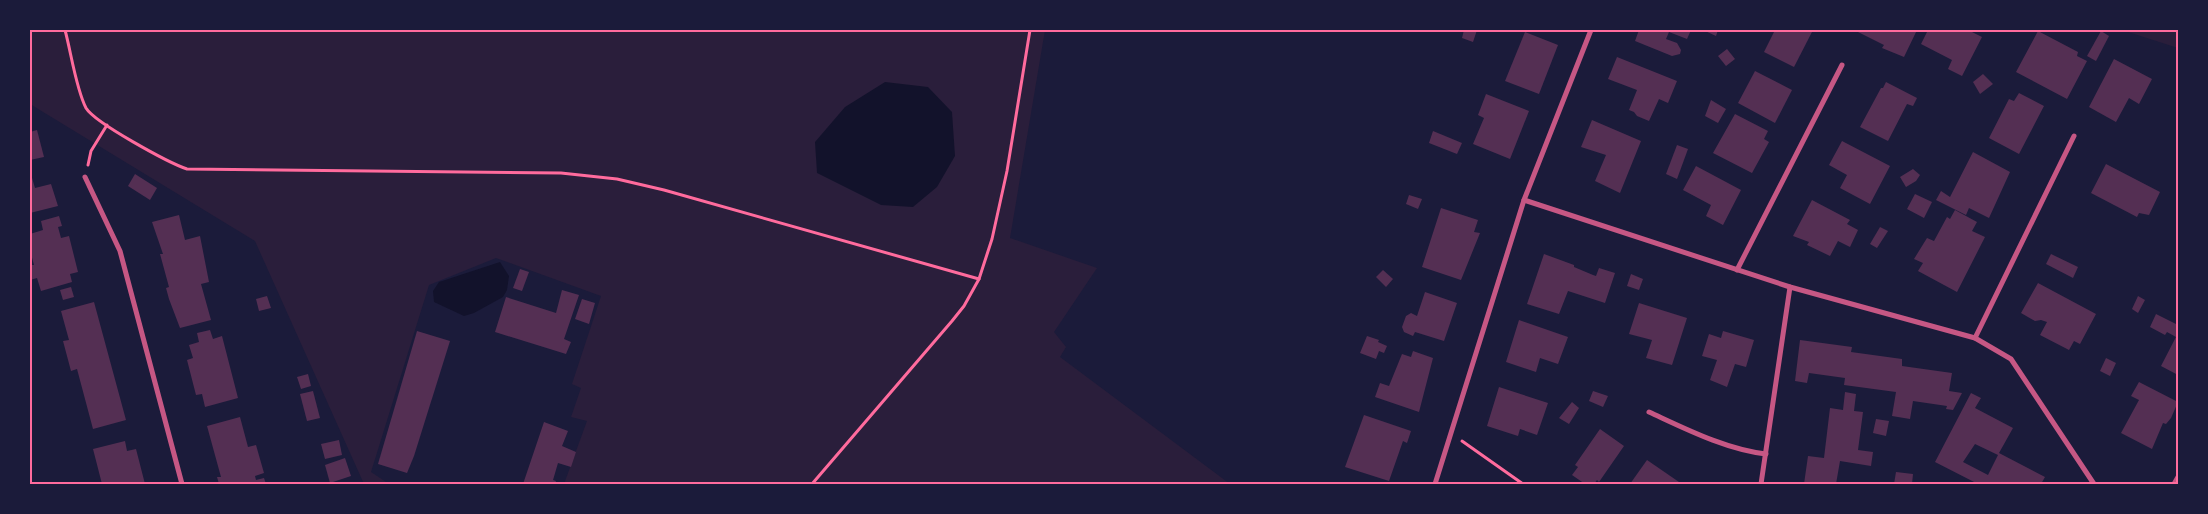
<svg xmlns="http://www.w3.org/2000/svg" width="2208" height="514" font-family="Helvetica,sans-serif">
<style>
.green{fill:#2a1e3b}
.water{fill:#12122b}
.building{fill:#542f53;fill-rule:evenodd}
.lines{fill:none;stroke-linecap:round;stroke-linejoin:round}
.path{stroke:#ff6b9d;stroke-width:3}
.minor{stroke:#c65784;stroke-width:5}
.neatline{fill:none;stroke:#ff6b9d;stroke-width:2}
</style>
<rect width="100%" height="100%" fill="#1b1b3a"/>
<g class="green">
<polygon points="30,30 1045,30 1010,238 1097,268 1054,332 1066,347 1060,357 1230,484 564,484 587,421 571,417 581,388 572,384 601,296 496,258 429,285 371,472 386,482 381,484 364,484 255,241 30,104"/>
<polygon points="2122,30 2178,30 2178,48"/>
</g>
<g class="water">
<polygon points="885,82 928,87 952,112 955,156 937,187 913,207 881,205 817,173 815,142 845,107"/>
<polygon points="500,262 509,276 507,290 503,297 474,313 464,316 434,302 433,291 439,282"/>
</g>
<g class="building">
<polygon points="1464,30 1477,30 1473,42 1462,38"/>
<polygon points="1639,30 1691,30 1687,39 1669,32 1666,39 1677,43 1681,50 1680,54 1672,56 1635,41"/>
<polygon points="1703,30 1718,30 1716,36"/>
<polygon points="1775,30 1813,30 1794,67 1764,52"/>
<polygon points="1859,30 1917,30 1904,57 1882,48 1884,45 1858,32"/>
<polygon points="1928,30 1968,30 1982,37 1962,76 1948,69 1952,60 1921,44"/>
<polygon points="2038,31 2078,52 2077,56 2087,61 2067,99 2016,72"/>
<polygon points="2101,31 2109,36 2096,61 2087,56"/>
<polygon points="1525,32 1558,45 1539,94 1505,81"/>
<polygon points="1727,49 1735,59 1726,66 1718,56"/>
<polygon points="1617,57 1677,81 1668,103 1659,99 1649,121 1637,116 1634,112 1629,110 1637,90 1608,79"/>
<polygon points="2114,59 2152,79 2139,104 2129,98 2116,122 2089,107"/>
<polygon points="1755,71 1792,90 1775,123 1738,103"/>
<polygon points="1983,74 1993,84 1980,94 1973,82"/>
<polygon points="1886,82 1917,98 1913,106 1907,104 1888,141 1860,127 1881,88 1883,88"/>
<polygon points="2019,93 2044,106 2019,154 1989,138 2009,99 2014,101"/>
<polygon points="1486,94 1529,111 1510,159 1473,144 1484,118 1478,115"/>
<polygon points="1711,100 1726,109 1718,123 1705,116"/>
<polygon points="1735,114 1768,131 1764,139 1769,142 1752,173 1713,153"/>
<polygon points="1592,120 1641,141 1620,193 1595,181 1606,155 1581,147"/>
<polygon points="37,130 44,157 30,160 30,132"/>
<polygon points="1433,131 1462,143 1457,154 1429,143"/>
<polygon points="1842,141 1890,166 1870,204 1840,188 1847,175 1829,165"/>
<polygon points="1677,145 1688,149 1677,179 1666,174"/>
<polygon points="1973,152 2010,172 1989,218 1969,208 1966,215 1936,200 1941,191 1950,197"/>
<polygon points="2106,164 2160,192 2149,215 2139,213 2137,217 2091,193"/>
<polygon points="1696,166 1741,190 1723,225 1706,216 1711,205 1683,190"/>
<polygon points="1913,169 1920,175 1916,181 1906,187 1900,177"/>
<polygon points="30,171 35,188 51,184 58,206 30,213"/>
<polygon points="135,174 157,188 150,200 128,186"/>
<polygon points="1915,194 1932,202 1924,218 1907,209"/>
<polygon points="1409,195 1422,199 1418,209 1406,204"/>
<polygon points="1812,200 1850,220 1847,224 1858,230 1850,247 1838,241 1830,256 1807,245 1809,242 1793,236"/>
<polygon points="1441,208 1478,220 1474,232 1480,233 1461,280 1422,267"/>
<polygon points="1955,210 1977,222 1972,231 1985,237 1957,292 1918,271 1923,263 1914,259 1927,238 1934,241 1947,217 1950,219"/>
<polygon points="179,215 185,240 200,236 209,282 201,284 211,320 180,328 169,299 166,288 169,287 160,254 163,254 152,222"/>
<polygon points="59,216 62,226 58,227 61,238 69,236 78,272 70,274 72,282 41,291 37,278 30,280 30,265 34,265 30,250 30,234 43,230 41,221"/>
<polygon points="1880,227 1888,231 1877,248 1870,244"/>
<polygon points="1544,254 1574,265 1574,267 1593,275 1596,276 1599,268 1615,273 1605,303 1568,291 1559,314 1527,304"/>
<polygon points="2051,254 2078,267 2073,278 2046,264"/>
<polygon points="520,269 529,272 522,291 513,288"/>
<polygon points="1383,270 1393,279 1386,287 1376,277"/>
<polygon points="1631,274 1643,279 1639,290 1627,286"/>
<polygon points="2038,283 2096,314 2080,344 2074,341 2069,350 2040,335 2047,322 2041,320 2035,321 2021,313"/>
<polygon points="71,287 74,297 63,300 60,290"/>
<polygon points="562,290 579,295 564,339 571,342 566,354 495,332 506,297 556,313"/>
<polygon points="1425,292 1457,303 1444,341 1415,332 1413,336 1404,332 1402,327 1406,316 1411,313 1417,316"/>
<polygon points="267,296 271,308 259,311 256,299"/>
<polygon points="2138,296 2145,300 2138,313 2132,309"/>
<polygon points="582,299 595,303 589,324 575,319"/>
<polygon points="94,302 126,420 93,429 77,369 71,371 63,341 69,340 61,311"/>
<polygon points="1639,303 1687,318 1672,365 1646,358 1652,340 1629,334"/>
<polygon points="2156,314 2178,325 2178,375 2161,366 2176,337 2167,332 2165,335 2150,327"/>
<polygon points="1519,320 1568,337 1558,364 1540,358 1536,372 1506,362"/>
<polygon points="210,330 213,339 222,336 238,398 205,407 202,394 196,395 187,360 193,358 189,345 199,342 197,333"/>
<polygon points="417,331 450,341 414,456 407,473 378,464"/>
<polygon points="1723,331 1754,340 1746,367 1735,364 1727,387 1710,380 1717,360 1702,356 1709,334 1721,338"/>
<polygon points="1367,336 1379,340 1378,342 1387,346 1384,353 1379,351 1376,359 1360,353"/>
<polygon points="1800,340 1852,347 1851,352 1902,359 1902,366 1952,373 1949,391 1962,393 1953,410 1946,409 1947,406 1913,401 1910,419 1892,416 1896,392 1844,385 1845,378 1809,373 1807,383 1795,381"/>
<polygon points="1413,351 1433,358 1419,412 1375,397 1380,383 1389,386 1402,354 1411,357"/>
<polygon points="2106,358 2116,363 2110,376 2100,371"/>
<polygon points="308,374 311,386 301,389 297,377"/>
<polygon points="2139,382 2178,402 2171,418 2166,424 2163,423 2152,449 2121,433 2139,400 2131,396"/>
<polygon points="1499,387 1548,403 1537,435 1520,429 1518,436 1487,426"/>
<polygon points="313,391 320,418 307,421 300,394"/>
<polygon points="1593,391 1608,396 1603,407 1589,401"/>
<polygon points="1845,392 1856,394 1854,411 1863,412 1858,450 1873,452 1871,466 1840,461 1836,484 1804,484 1808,456 1824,458 1830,408 1843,410"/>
<path d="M1971 393 1981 398 1975 408 2013 428 1999 453 2045 477 2041 484H2007L2002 482 2001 484H1978L1935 462ZM1975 444 1998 455 1988 475 1963 462Z"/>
<polygon points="1572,402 1579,408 1569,424 1559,418"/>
<polygon points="1364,415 1411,431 1407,443 1403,441 1389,481 1345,467"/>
<polygon points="240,417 248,447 256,445 264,473 255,476 256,480 264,478 266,484 219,484 217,477 221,477 207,426"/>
<polygon points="1876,419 1889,421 1886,436 1873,433"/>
<polygon points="544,422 568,431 562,446 576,452 571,467 558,463 553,480 556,481 555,484 523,484"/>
<polygon points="1600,429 1624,446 1599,482 1597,480 1594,484 1585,484 1572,475 1578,467 1575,465"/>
<polygon points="339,440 342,455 325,459 321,444"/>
<polygon points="125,441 127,451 136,449 145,484 102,484 93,449"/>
<polygon points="345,458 351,476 330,483 325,465"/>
<polygon points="1647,460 1679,482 1678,484 1630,484"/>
<polygon points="1896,472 1913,474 1912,484 1894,484"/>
</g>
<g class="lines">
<g class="path">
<path d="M65 30C71 52 76 89 86 108 95 123 169 163 187 169L561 173 617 179 664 190 979 279"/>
<polyline points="88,165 91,151 107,125"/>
<polyline points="1462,441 1523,484"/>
<polyline points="812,484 952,321 964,306 979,279 992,239 1007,171 1030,30"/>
</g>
<g class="minor">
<polyline points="85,177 120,251 182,484"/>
<polyline points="1524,200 1790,287 1975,338 2011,359 2094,484"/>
<polyline points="1737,270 1842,65"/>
<polyline points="1975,338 2074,136"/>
<path d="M1649 412C1686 429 1725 449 1766 454"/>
<polyline points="1435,484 1524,200 1591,30"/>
<polyline points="1761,484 1790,287"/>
<polyline points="2174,484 2178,477"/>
</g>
</g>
<rect width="2208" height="514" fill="none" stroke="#1b1b3a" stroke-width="62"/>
<rect x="31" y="31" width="2146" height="452" class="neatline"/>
</svg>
